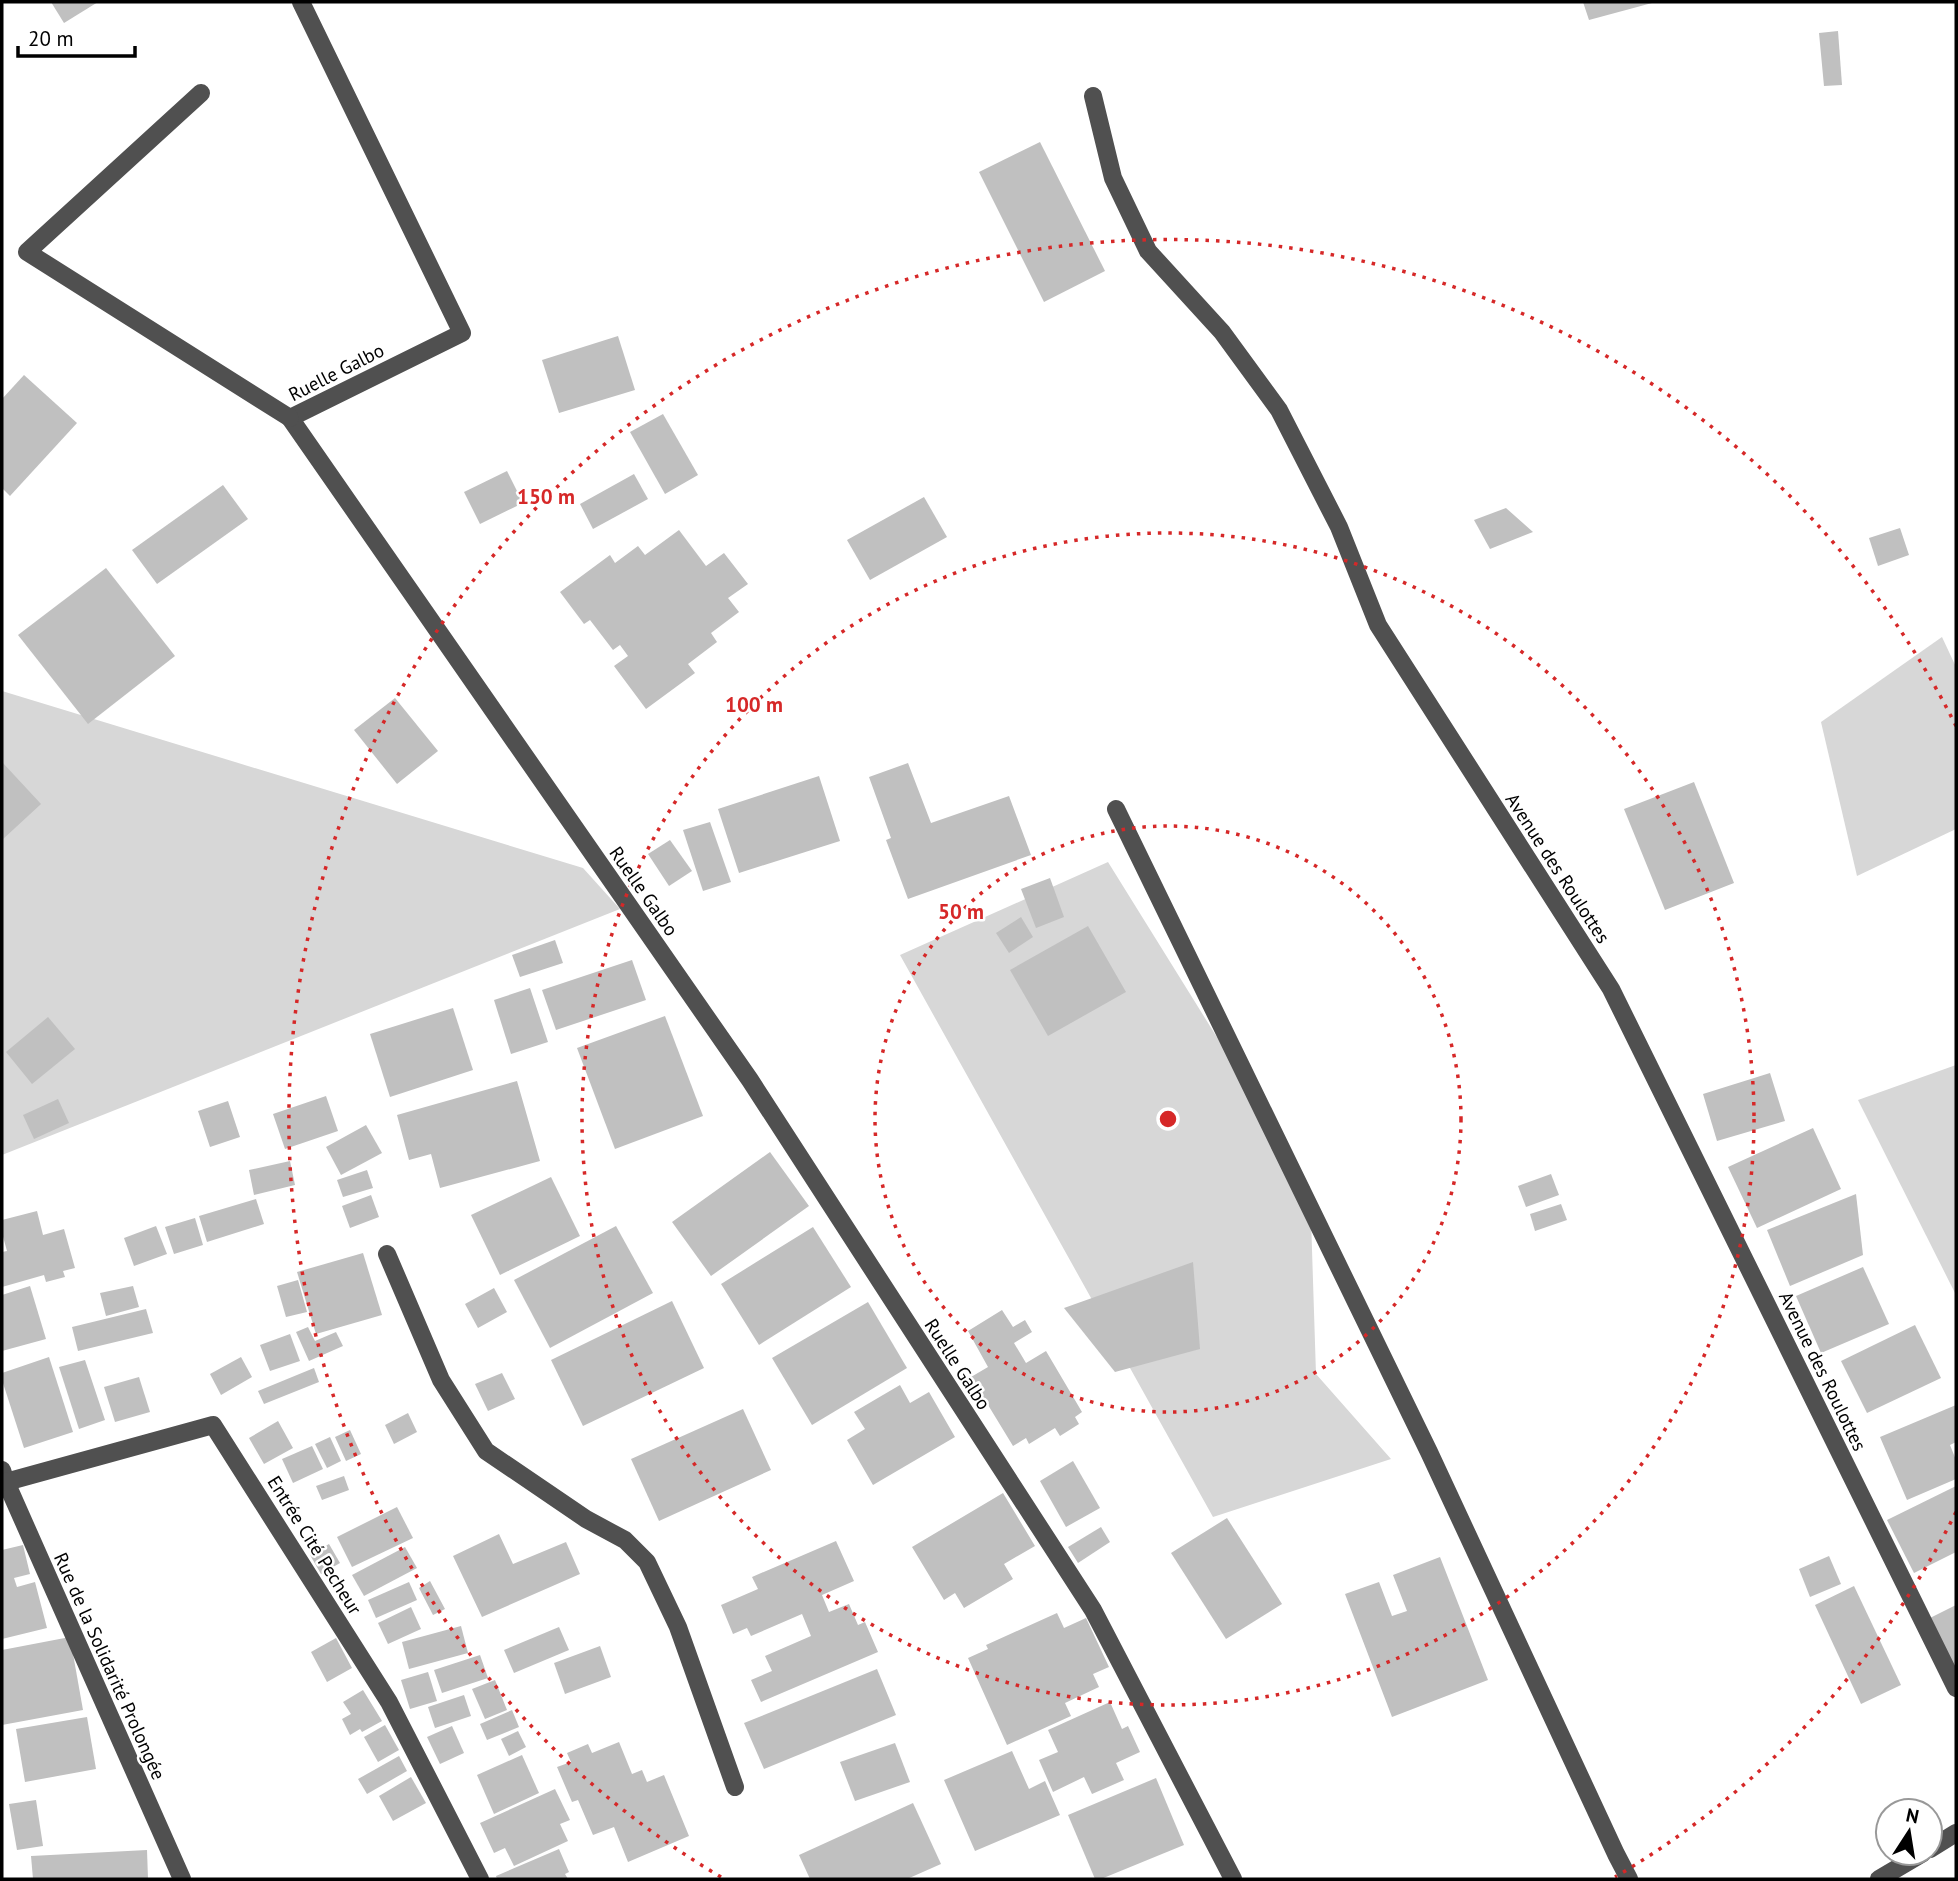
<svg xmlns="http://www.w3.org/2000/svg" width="1958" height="1881" font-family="'PT Sans',sans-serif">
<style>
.green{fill:#d7d7d7}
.building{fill:#c0c0c0}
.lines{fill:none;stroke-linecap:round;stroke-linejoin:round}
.minor{stroke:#505050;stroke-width:18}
.ring{fill:none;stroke:#d62828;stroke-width:3.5;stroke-dasharray:3.5 7}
.labels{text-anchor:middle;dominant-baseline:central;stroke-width:5;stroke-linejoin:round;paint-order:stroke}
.street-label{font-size:19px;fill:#000;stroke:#fff}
.centre{fill:#d62828;stroke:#fff;stroke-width:3.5}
.ring-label{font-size:21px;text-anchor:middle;font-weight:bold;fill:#d62828;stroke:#fff;stroke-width:5;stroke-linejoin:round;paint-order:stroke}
</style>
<rect width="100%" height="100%" fill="#fff"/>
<g class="green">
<polygon points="1942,637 1956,667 1956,829 1857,876 1821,722"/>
<polygon points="2,691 583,868 620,909 2,1155"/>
<polygon points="1108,862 1310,1187 1316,1374 1391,1459 1213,1517 900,955"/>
<polygon points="1956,1065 1956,1295 1858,1100"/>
</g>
<g class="building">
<polygon points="51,2 98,2 64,23"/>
<polygon points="1583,2 1652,2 1652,3 1589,20"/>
<polygon points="1838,31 1842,85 1824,86 1819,33"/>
<polygon points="1040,142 1105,271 1044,302 979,172"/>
<polygon points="618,336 635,390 559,413 542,360"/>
<polygon points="24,375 77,423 10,496 2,488 2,399"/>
<polygon points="663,414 698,475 665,494 630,432"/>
<polygon points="507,471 523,503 480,524 464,492"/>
<polygon points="634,474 648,499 593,529 580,504"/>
<polygon points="223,485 248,519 157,584 132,550"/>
<polygon points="924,497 947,537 870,580 847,540"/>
<polygon points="1506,508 1533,532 1490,549 1474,520"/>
<polygon points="1900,528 1909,555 1878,566 1869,538"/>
<polygon points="679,530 706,566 724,553 748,584 728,598 739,612 711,633 717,642 688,664 695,673 646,709 614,666 628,656 620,645 613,650 590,620 584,624 560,592 610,555 615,563 638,546 645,555"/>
<polygon points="106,568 175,656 88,724 18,635"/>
<polygon points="395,698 438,751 397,784 354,730"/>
<polygon points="2,762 41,804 2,840"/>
<polygon points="908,763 931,823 1009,796 1031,855 908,899 886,840 891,838 869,777"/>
<polygon points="819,776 840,841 739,873 718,809"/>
<polygon points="1694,782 1734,883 1665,910 1624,809"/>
<polygon points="710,822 731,882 703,891 683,830"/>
<polygon points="670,840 692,871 669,886 648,854"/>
<polygon points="1050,878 1064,917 1036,928 1021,889"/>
<polygon points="1021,917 1033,937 1009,953 996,933"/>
<polygon points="1088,926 1126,992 1048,1036 1010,970"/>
<polygon points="555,940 563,963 520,977 512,955"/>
<polygon points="632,960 646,1000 556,1030 542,990"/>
<polygon points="530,988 548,1042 511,1054 494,1000"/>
<polygon points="453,1008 473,1070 390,1097 370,1034"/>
<polygon points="665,1016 703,1116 615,1149 577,1048"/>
<polygon points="48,1017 75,1049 32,1084 6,1052"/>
<polygon points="1770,1073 1785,1121 1717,1141 1703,1094"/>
<polygon points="517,1081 540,1161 440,1188 431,1154 409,1160 397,1115"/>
<polygon points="326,1096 338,1131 285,1149 273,1114"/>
<polygon points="58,1099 69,1123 34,1139 23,1115"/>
<polygon points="228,1101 240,1137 210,1147 198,1111"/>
<polygon points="366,1125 382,1153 341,1175 326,1147"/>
<polygon points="1813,1128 1841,1189 1757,1228 1728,1167"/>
<polygon points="770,1152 809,1206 711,1276 672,1222"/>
<polygon points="290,1161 295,1185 254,1195 249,1170"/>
<polygon points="367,1170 373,1188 343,1197 337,1180"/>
<polygon points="1551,1174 1559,1195 1526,1207 1518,1186"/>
<polygon points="551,1177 580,1236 500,1275 471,1215"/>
<polygon points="1856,1194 1863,1255 1790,1286 1767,1230"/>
<polygon points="371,1195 379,1217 350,1228 342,1206"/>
<polygon points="256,1199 264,1224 207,1242 199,1216"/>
<polygon points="1561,1204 1567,1220 1535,1231 1530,1214"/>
<polygon points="37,1211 43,1235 64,1229 75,1268 63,1271 65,1277 46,1282 44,1275 2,1287 2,1252 7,1251 2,1233 2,1220"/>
<polygon points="195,1218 203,1245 174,1254 165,1227"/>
<polygon points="156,1226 167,1254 134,1266 124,1238"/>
<polygon points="616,1226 653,1293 550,1348 514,1280"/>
<polygon points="813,1227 851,1287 759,1345 721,1284"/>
<polygon points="363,1253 382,1315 316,1334 297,1272"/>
<polygon points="1193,1262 1200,1349 1115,1372 1064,1308"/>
<polygon points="1863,1267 1889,1324 1821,1353 1796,1296"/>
<polygon points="298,1280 307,1312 286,1317 277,1286"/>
<polygon points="30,1286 46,1339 2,1351 2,1295"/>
<polygon points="133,1286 139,1307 106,1316 100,1293"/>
<polygon points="494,1288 507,1312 478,1328 465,1304"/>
<polygon points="672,1301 704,1368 583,1426 551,1360"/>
<polygon points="868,1302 907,1368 812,1425 772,1358"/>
<polygon points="146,1309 153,1333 78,1351 72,1327"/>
<polygon points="1002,1310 1013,1327 1025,1320 1032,1332 1014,1343 1026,1363 1046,1351 1082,1412 1075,1417 1079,1424 1060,1436 1055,1428 1029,1444 1026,1438 1013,1446 971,1377 988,1367 968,1331"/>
<polygon points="1915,1325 1941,1378 1867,1413 1841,1361"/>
<polygon points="308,1327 315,1341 336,1332 343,1346 309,1361 296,1332"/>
<polygon points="290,1334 300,1361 270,1371 260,1345"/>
<polygon points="49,1357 73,1432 24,1448 2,1380 2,1373"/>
<polygon points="241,1357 252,1377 221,1395 210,1374"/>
<polygon points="85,1360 105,1420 79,1429 59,1367"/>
<polygon points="314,1368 319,1382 264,1404 258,1391"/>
<polygon points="502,1373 515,1399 488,1411 475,1384"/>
<polygon points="139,1377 150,1412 115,1422 104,1387"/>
<polygon points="900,1385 910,1403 929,1392 955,1437 873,1485 847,1440 865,1429 854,1412"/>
<polygon points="1956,1405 1956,1442 1950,1445 1956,1460 1956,1479 1907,1500 1880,1437"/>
<polygon points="743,1409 771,1470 659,1521 631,1459"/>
<polygon points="408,1413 417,1432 394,1444 385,1425"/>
<polygon points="278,1421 293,1448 264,1464 249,1438"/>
<polygon points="350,1430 361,1454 346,1461 335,1437"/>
<polygon points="330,1437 341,1461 327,1468 315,1444"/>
<polygon points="312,1446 323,1469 293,1483 282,1459"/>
<polygon points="1073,1461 1100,1508 1066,1527 1040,1481"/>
<polygon points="344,1476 349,1490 322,1500 316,1486"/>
<polygon points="1956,1486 1956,1552 1914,1573 1887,1520"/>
<polygon points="1003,1493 1035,1546 1004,1564 1013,1579 964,1608 955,1593 944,1600 912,1547"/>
<polygon points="397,1507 413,1538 352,1567 337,1537"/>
<polygon points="1227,1518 1282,1604 1226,1639 1171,1553"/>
<polygon points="1101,1527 1110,1542 1078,1563 1068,1547"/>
<polygon points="499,1534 513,1564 566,1542 580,1574 482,1617 453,1556"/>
<polygon points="836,1541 854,1581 822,1595 829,1612 849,1604 858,1625 865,1622 878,1652 761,1702 751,1680 772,1671 765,1656 811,1636 802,1614 751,1636 747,1628 733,1634 721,1605 758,1589 752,1577"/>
<polygon points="329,1544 340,1563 321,1574 310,1555"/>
<polygon points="23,1545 30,1574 14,1578 17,1587 35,1582 47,1628 2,1639 2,1550"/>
<polygon points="405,1547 417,1568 364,1596 352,1575"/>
<polygon points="1829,1556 1841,1584 1810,1597 1799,1569"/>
<polygon points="1440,1557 1488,1680 1392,1717 1345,1594 1379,1582 1392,1616 1407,1611 1393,1575"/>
<polygon points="430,1581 445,1609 433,1615 419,1588"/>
<polygon points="409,1582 417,1600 376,1618 368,1600"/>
<polygon points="1854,1586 1901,1685 1861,1704 1815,1605"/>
<polygon points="1956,1605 1956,1683 1924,1621"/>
<polygon points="411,1607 421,1629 388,1644 378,1623"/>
<polygon points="1057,1613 1064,1628 1086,1618 1109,1667 1093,1674 1099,1687 1065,1703 1071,1716 1007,1745 968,1658 988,1649 986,1645"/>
<polygon points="461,1626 468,1653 409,1669 402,1642"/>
<polygon points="559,1627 569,1650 514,1673 504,1650"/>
<polygon points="70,1637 83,1710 2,1725 2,1650"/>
<polygon points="336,1638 352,1668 327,1682 311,1652"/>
<polygon points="600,1646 611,1677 565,1694 554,1663"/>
<polygon points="480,1655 488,1678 442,1693 434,1670"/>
<polygon points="877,1669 896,1715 764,1769 744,1723"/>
<polygon points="428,1672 437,1701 410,1709 401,1680"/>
<polygon points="495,1680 507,1710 485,1719 472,1689"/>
<polygon points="363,1690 382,1721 362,1732 360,1729 350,1735 342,1719 351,1714 343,1702"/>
<polygon points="464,1695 471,1716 435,1728 428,1707"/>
<polygon points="1110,1702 1122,1729 1128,1726 1140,1752 1116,1763 1124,1780 1092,1794 1084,1777 1053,1792 1039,1760 1058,1752 1048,1730"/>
<polygon points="512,1710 519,1727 487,1740 480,1724"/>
<polygon points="87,1717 96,1769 25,1782 16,1729"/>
<polygon points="385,1725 399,1750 378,1762 364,1737"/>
<polygon points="452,1726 464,1753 440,1764 427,1737"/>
<polygon points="518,1731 526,1747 509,1756 501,1739"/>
<polygon points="619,1742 632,1774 642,1770 647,1782 664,1775 689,1836 628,1862 614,1827 593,1835 578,1800 572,1802 557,1767 571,1762 567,1753 588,1744 592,1753"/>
<polygon points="895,1743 910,1782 855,1801 840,1762"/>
<polygon points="1012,1751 1029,1789 1045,1781 1060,1815 975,1851 944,1780"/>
<polygon points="522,1755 539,1793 494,1814 477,1775"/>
<polygon points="399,1756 407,1771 367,1794 358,1779"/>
<polygon points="411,1777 426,1803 393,1821 379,1796"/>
<polygon points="1156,1778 1184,1845 1101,1879 1095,1879 1068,1815"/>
<polygon points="555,1789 570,1820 560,1824 568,1841 514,1866 505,1848 494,1853 480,1823"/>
<polygon points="36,1800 43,1846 17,1850 9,1804"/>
<polygon points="913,1803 941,1864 907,1879 810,1879 799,1855"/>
<polygon points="559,1849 569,1872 565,1874 568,1879 497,1879 496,1876"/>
<polygon points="147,1850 148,1879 33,1879 31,1856"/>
</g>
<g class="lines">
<g class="minor">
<polyline points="301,2 462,333 290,418 750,1080 1093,1610 1233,1879"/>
<polyline points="201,93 27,252 290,418"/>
<polyline points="1093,96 1113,178 1148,251 1222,332 1279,410 1339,527 1378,625 1611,989 1956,1688"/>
<polyline points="1116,809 1429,1452 1616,1854 1629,1879"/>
<polyline points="387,1254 441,1380 486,1451 586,1519 625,1540 647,1562 678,1627 735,1787"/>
<polyline points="2,1470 6,1482 182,1879"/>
<polyline points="6,1482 213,1425 389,1702 480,1879"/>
<polyline points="1930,1849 1956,1833"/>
<polyline points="1879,1879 1923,1853"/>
</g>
</g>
<g class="ring">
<circle cx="1168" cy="1119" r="293"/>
<circle cx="1168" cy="1119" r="586"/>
<path d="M1956 1512A880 880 0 0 1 1615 1877M721 1877A880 880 0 1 1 1956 726"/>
</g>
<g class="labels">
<g class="street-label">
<text transform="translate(336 372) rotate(-27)">Ruelle Galbo</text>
<text transform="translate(1558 868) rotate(57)">Avenue des Roulottes</text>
<text transform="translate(644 891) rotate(55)">Ruelle Galbo</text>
<text transform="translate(958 1364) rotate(57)">Ruelle Galbo</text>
<text transform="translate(1823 1371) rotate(64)">Avenue des Roulottes</text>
<text transform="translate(315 1545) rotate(58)">Entrée Cité Pecheur</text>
<text transform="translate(110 1666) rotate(66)">Rue de la Solidarité Prolongée</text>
</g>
</g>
<circle cx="1168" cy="1119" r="10" class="centre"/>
<g class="ring-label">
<text x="546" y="504">150 m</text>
<text x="754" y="712">100 m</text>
<text x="961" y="919">50 m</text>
</g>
<rect width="1958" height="1881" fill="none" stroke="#000000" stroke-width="7"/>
<g transform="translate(1909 1832) rotate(12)"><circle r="33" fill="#ffffff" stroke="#999999" stroke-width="2"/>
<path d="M0-5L12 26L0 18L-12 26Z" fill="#000000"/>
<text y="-10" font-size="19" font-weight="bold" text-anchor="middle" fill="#000000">N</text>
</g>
<path d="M18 46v10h117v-10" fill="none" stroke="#000000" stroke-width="3.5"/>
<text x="28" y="46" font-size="21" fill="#000000" stroke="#ffffff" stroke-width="5" paint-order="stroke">20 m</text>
</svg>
